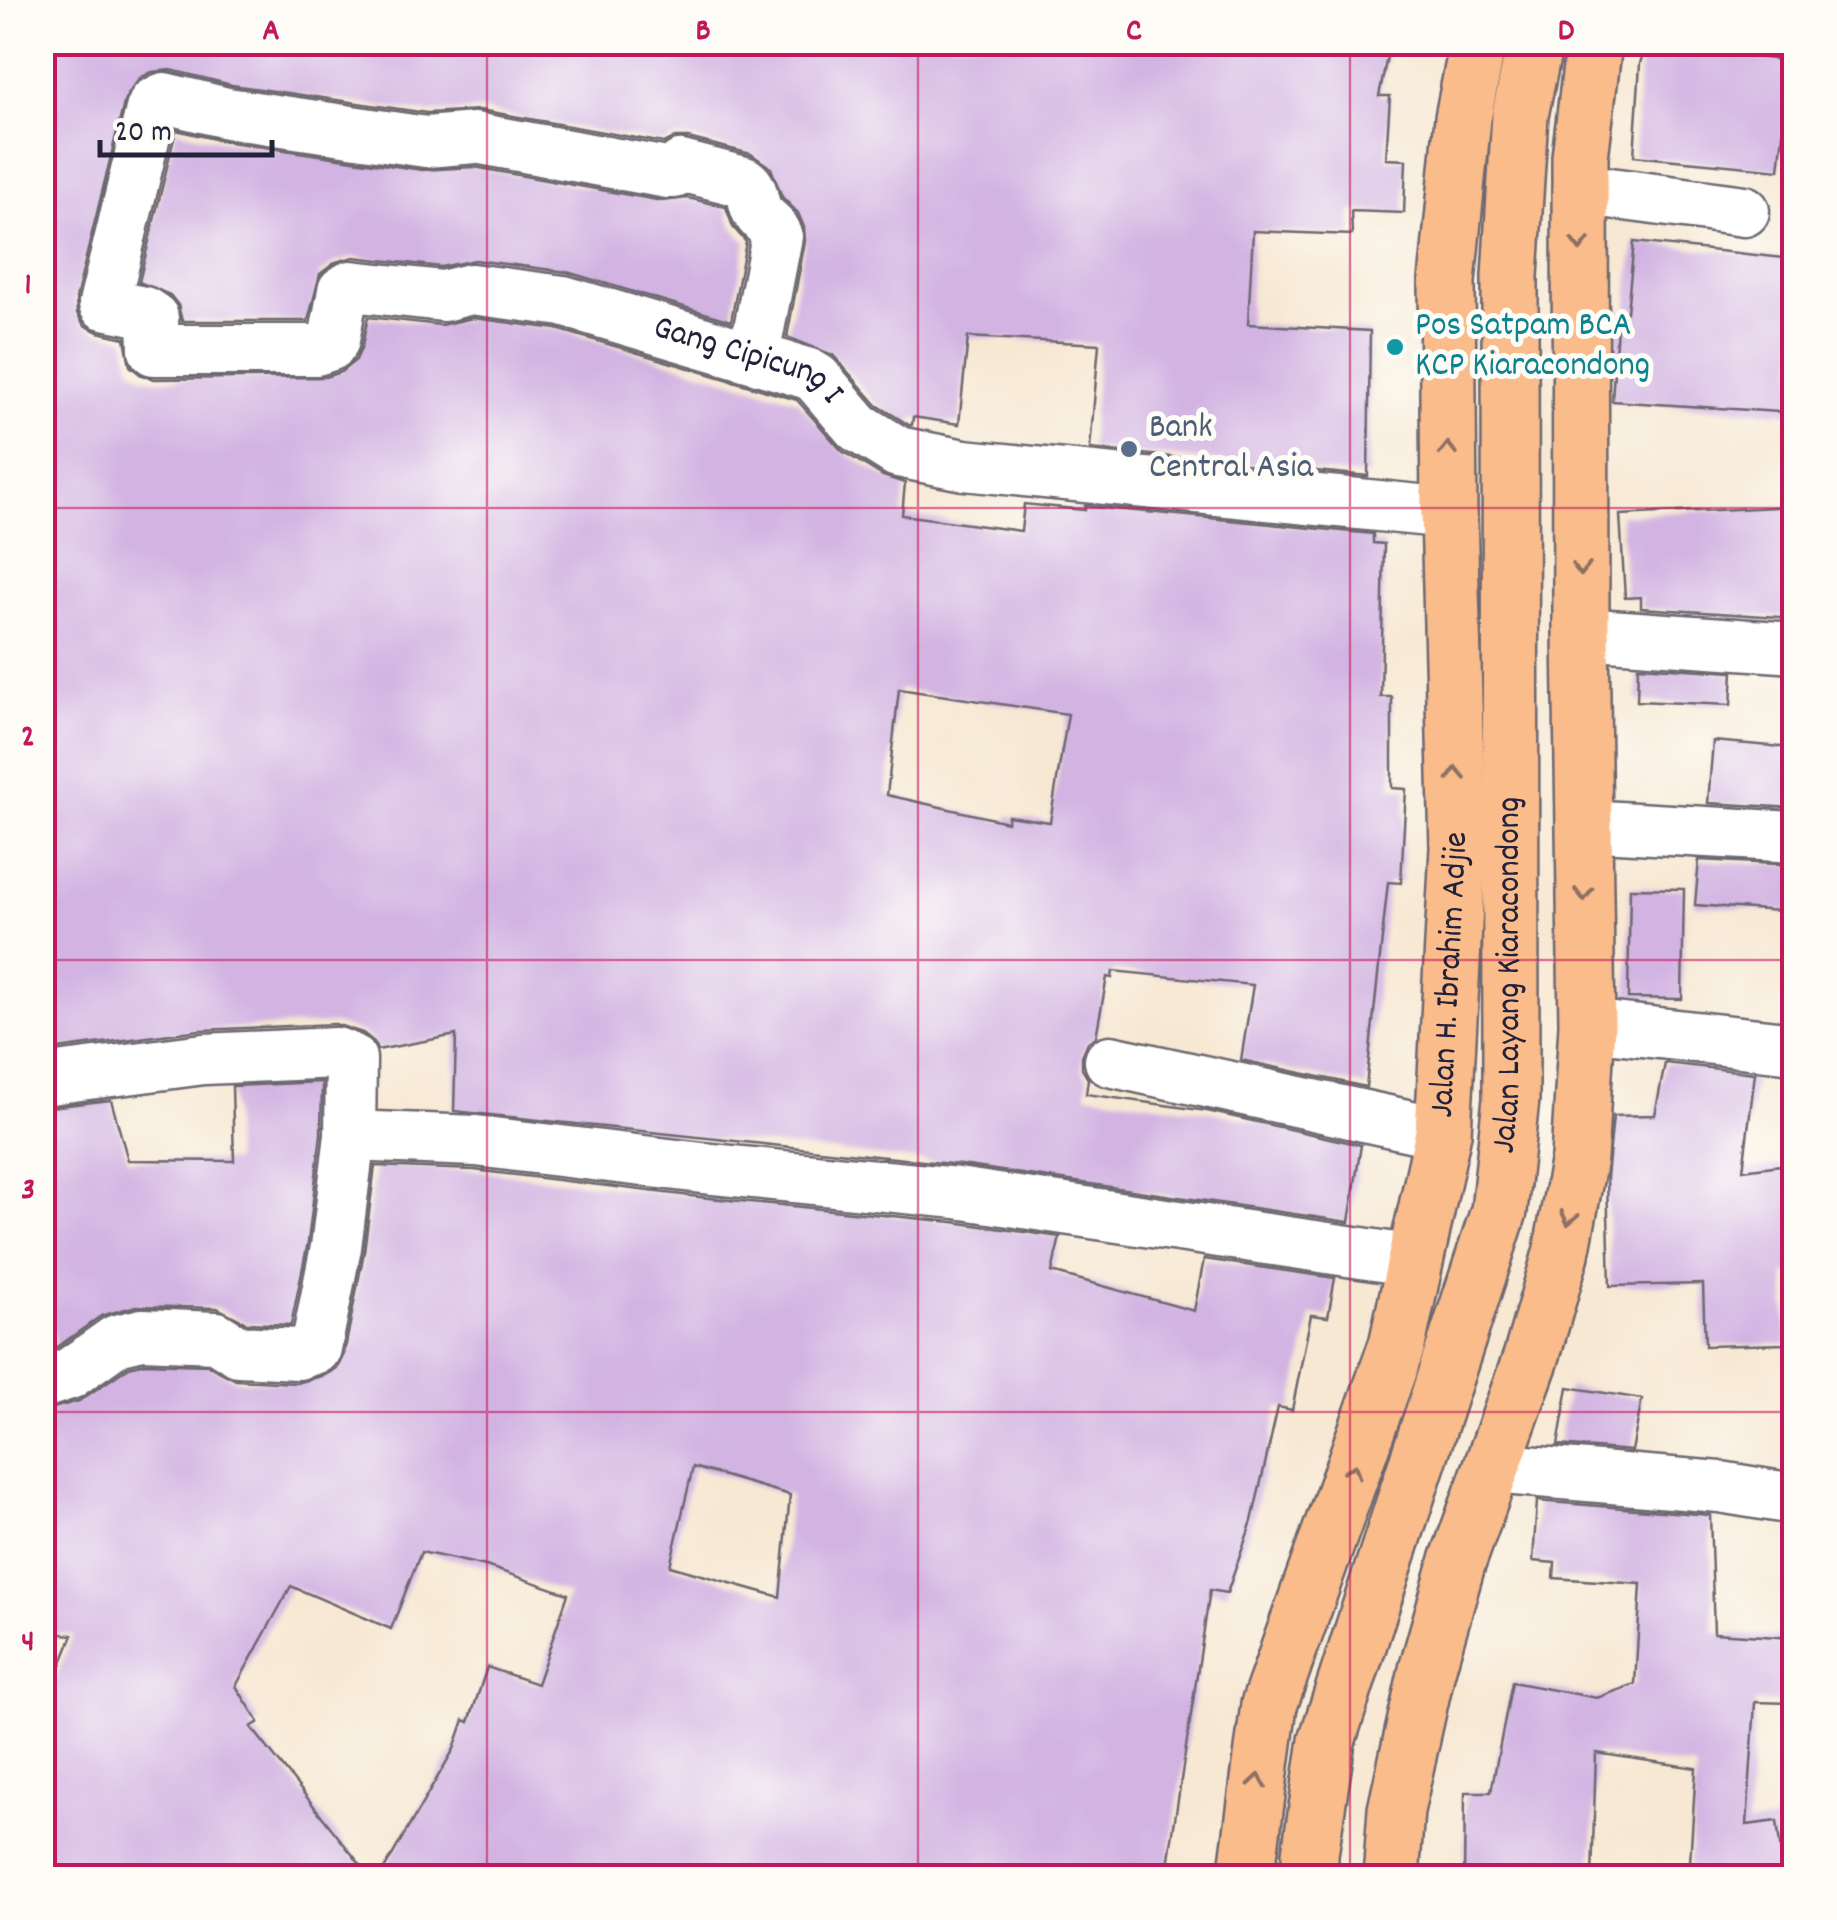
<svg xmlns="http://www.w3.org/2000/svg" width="1837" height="1920" font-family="Dekko,sans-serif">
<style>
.building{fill:#d2b3e2;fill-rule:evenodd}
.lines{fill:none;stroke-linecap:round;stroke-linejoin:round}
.street-casing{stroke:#6d6770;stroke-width:55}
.primary-casing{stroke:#6d6770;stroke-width:60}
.street{stroke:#fff;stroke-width:50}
.primary{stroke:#fabc8b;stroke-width:55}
.oneway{stroke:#8e6f63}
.grid{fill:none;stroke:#c2185b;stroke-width:2.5;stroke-opacity:0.55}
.culture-dot{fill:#0f9aa8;stroke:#fdfcf7;stroke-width:4}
.service-dot{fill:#5c6f8a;stroke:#fdfcf7;stroke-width:4}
.labels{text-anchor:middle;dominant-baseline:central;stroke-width:10;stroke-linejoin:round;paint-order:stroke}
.culture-label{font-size:35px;fill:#0d838f;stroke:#fdfcf7;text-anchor:start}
.street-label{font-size:35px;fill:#22223b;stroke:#fdfcf7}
.service-label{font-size:35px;fill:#4e5e75;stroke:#fdfcf7;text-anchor:start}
.neatline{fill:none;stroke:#c2185b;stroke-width:4}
.grid-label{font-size:32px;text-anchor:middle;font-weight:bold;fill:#c2185b}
</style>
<rect width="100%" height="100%" fill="#fdfcf7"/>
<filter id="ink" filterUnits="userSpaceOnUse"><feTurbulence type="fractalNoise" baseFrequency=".01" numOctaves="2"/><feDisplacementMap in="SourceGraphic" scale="20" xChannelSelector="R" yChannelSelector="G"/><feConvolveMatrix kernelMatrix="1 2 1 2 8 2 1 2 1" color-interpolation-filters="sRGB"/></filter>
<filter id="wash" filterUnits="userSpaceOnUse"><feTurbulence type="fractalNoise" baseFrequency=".0048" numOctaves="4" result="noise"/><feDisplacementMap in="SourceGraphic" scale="40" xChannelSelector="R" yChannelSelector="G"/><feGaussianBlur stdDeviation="2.25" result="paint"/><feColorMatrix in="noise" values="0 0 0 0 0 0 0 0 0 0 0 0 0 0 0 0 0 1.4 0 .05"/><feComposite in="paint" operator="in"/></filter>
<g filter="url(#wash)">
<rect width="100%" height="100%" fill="#f7e8d3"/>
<g id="blocks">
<g class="building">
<path d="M42 42H1390L1379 96H1390L1386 159 1406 160 1404 213 1351 211 1352 235 1253 231 1248 324 1370 331 1368 476 1090 449 1099 344 968 337 959 424 913 417 912 425H909L877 405 833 355 787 337 805 241 804 227 798 213 782 197 771 168 751 154 688 138H674L664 143 480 110 427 113 232 85 171 70 152 72 140 78 125 99 76 298 77 313 84 325 98 332 125 338 130 366 141 375 154 379 325 377 341 372 356 360 362 346 368 317 441 325 473 318 557 329 797 400 842 451 883 476 905 483 902 515 1021 531 1024 504 1085 510V506L1373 534V543L1384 544 1381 697H1392V788L1406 789 1401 883 1388 882 1366 1087 1241 1060 1253 985 1113 971 1112 978 1107 977 1096 1037 1088 1042 1082 1056V1069L1088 1079 1086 1094 1207 1111 1361 1145 1349 1222 961 1165 454 1111 456 1035 377 1050 374 1042 363 1033 335 1024 200 1030 42 1051ZM899 689 1068 714 1050 822 1008 816 1007 822 887 795Z"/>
<polygon points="1646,42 1693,42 1692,50 1791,61 1779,170 1634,156 1640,64"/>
<polygon points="176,130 223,141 422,170 474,167 662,201 688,198 726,207 733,227 746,242 731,321 567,272 475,260 441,267 354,257 336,262 320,274 308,321 182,321 178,305 170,295 139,282"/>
<polygon points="1634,242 1794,259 1794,413 1612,401 1618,311 1627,312"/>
<polygon points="1794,506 1794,618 1641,608 1641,597 1625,598 1620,515"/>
<polygon points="1638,666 1733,672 1731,705 1637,701"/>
<polygon points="1713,741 1794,748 1794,808 1708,803"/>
<polygon points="1699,860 1794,865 1794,912 1695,905"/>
<polygon points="1630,888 1684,889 1682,999 1628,998"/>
<polygon points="1665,1063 1755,1073 1743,1170 1781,1165 1781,1173 1794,1173 1794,1273 1785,1273 1787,1344 1705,1346 1703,1284 1610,1286 1607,1178 1613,1116 1655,1115"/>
<polygon points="322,1082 321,1134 308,1242 291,1325 247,1323 217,1308 136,1306 101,1316 56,1348 42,1259 42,1108 111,1100 128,1160 234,1161 232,1086"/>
<path d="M375 1166 474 1170 699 1197 953 1222 1060 1237 1052 1272 1194 1311 1204 1259 1335 1278 1328 1317 1311 1315 1292 1410 1278 1407 1252 1521 1227 1593 1210 1590 1166 1878H379L454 1749 464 1720 469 1722 487 1667 537 1684 568 1594 486 1566 421 1552 391 1629 291 1586 236 1686 259 1722 251 1727 371 1878H42V1712L73 1635 42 1632V1411L79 1401 129 1367 145 1363 207 1365 236 1380 297 1383 325 1375 337 1368 344 1354 364 1252ZM693 1467 790 1495 780 1597 670 1566Z"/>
<polygon points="1568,1387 1642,1399 1632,1451 1558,1445"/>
<polygon points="1537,1501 1710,1515 1714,1633 1794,1638 1794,1703 1755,1702 1747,1825 1777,1821 1784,1878 1689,1878 1696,1768 1596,1753 1592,1878 1464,1878 1465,1792 1491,1792 1512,1682 1597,1698 1635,1684 1641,1584 1554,1578 1555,1563 1533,1561"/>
</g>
</g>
</g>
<g filter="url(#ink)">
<use href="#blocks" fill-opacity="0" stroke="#6d6770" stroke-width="2.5"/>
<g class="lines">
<g class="street-casing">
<g id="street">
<polyline points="1580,189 1744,211"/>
<path id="s1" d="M754 355 777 236C774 224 763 222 757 211 751 199 755 190 744 182L681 166 674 173H667L475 138 426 142 227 113 164 98 154 103 151 110 104 304 144 312 153 318 154 350H316L331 345 334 340 343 291 351 286 443 296 471 289 563 301 809 374 817 379 858 427 898 452 964 465 1449 513"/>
<polyline points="1581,633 1794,648"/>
<polyline points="1583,825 1794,837"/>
<polyline points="1587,1025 1794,1048"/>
<polyline points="1110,1061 1443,1133"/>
<polyline points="42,1080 204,1059 336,1053 351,1059 350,1136 476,1141 702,1168 957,1193 1415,1261"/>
<polyline points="42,1383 69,1374 117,1340 142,1334 216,1337 238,1351 298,1354 316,1348 336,1247 350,1136"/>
<polyline points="1491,1468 1720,1487 1794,1499"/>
</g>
</g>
<g class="primary-casing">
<g id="primary">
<path id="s2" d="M1246 1878 1269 1705 1397 1345 1443 1133 1458 848 1449 513 1447 281 1463 118 1478 42"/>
<path id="s3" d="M1310 1878V1854L1327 1741 1499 1211 1511 1099 1510 276 1520 115 1535 42"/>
<polyline points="1391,1878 1396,1810 1427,1670 1457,1564 1531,1358 1561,1254 1579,1158 1587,1025 1581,633 1580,157 1594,42"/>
</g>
</g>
<use href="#street" class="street"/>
<use href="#primary" class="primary"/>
</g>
<defs><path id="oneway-chevron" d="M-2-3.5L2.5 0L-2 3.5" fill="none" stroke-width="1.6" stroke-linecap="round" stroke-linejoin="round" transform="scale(2.5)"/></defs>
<g class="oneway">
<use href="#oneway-chevron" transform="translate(1580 244) rotate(90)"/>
<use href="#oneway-chevron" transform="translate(1448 449) rotate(-90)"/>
<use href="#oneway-chevron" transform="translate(1581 569) rotate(90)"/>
<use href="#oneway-chevron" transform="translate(1456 774) rotate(-92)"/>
<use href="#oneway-chevron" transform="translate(1584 894) rotate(89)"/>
<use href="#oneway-chevron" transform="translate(1569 1218) rotate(103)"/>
<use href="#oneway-chevron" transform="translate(1353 1471) rotate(-70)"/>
<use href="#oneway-chevron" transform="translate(1258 1781) rotate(-81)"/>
</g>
</g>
<path class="grid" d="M487 42V1878M918 42V1878M1350 42V1878M42 508H1794M42 960H1794M42 1412H1794"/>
<circle class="culture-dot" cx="1395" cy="347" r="10"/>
<circle class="service-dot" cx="1129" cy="449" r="10"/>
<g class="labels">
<g class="culture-label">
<text x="1415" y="327">Pos Satpam BCA<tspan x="1415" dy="40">KCP Kiaracondong</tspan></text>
</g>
<g class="street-label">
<text stroke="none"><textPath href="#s1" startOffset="1732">Gang Cipicung I</textPath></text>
<text stroke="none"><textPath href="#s2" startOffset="932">Jalan H. Ibrahim Adjie</textPath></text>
<text stroke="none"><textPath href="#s3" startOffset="932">Jalan Layang Kiaracondong</textPath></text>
</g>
<g class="service-label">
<text x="1149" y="429">Bank<tspan x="1149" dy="40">Central Asia</tspan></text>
</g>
</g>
<rect width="1837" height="1920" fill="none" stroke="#fdfcf7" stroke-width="110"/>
<path d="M100 140v15h172v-15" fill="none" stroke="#22223b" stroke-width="5"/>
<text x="115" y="140" font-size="30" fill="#22223b" stroke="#fdfcf7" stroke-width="8" paint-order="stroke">20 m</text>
<rect x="55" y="55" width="1727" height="1810" class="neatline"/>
<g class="grid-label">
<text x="271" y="39">A</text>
<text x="703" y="39">B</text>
<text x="1134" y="39">C</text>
<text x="1566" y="39">D</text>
<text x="28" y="293">1</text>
<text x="28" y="745">2</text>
<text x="28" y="1198">3</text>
<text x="28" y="1650">4</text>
</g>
</svg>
